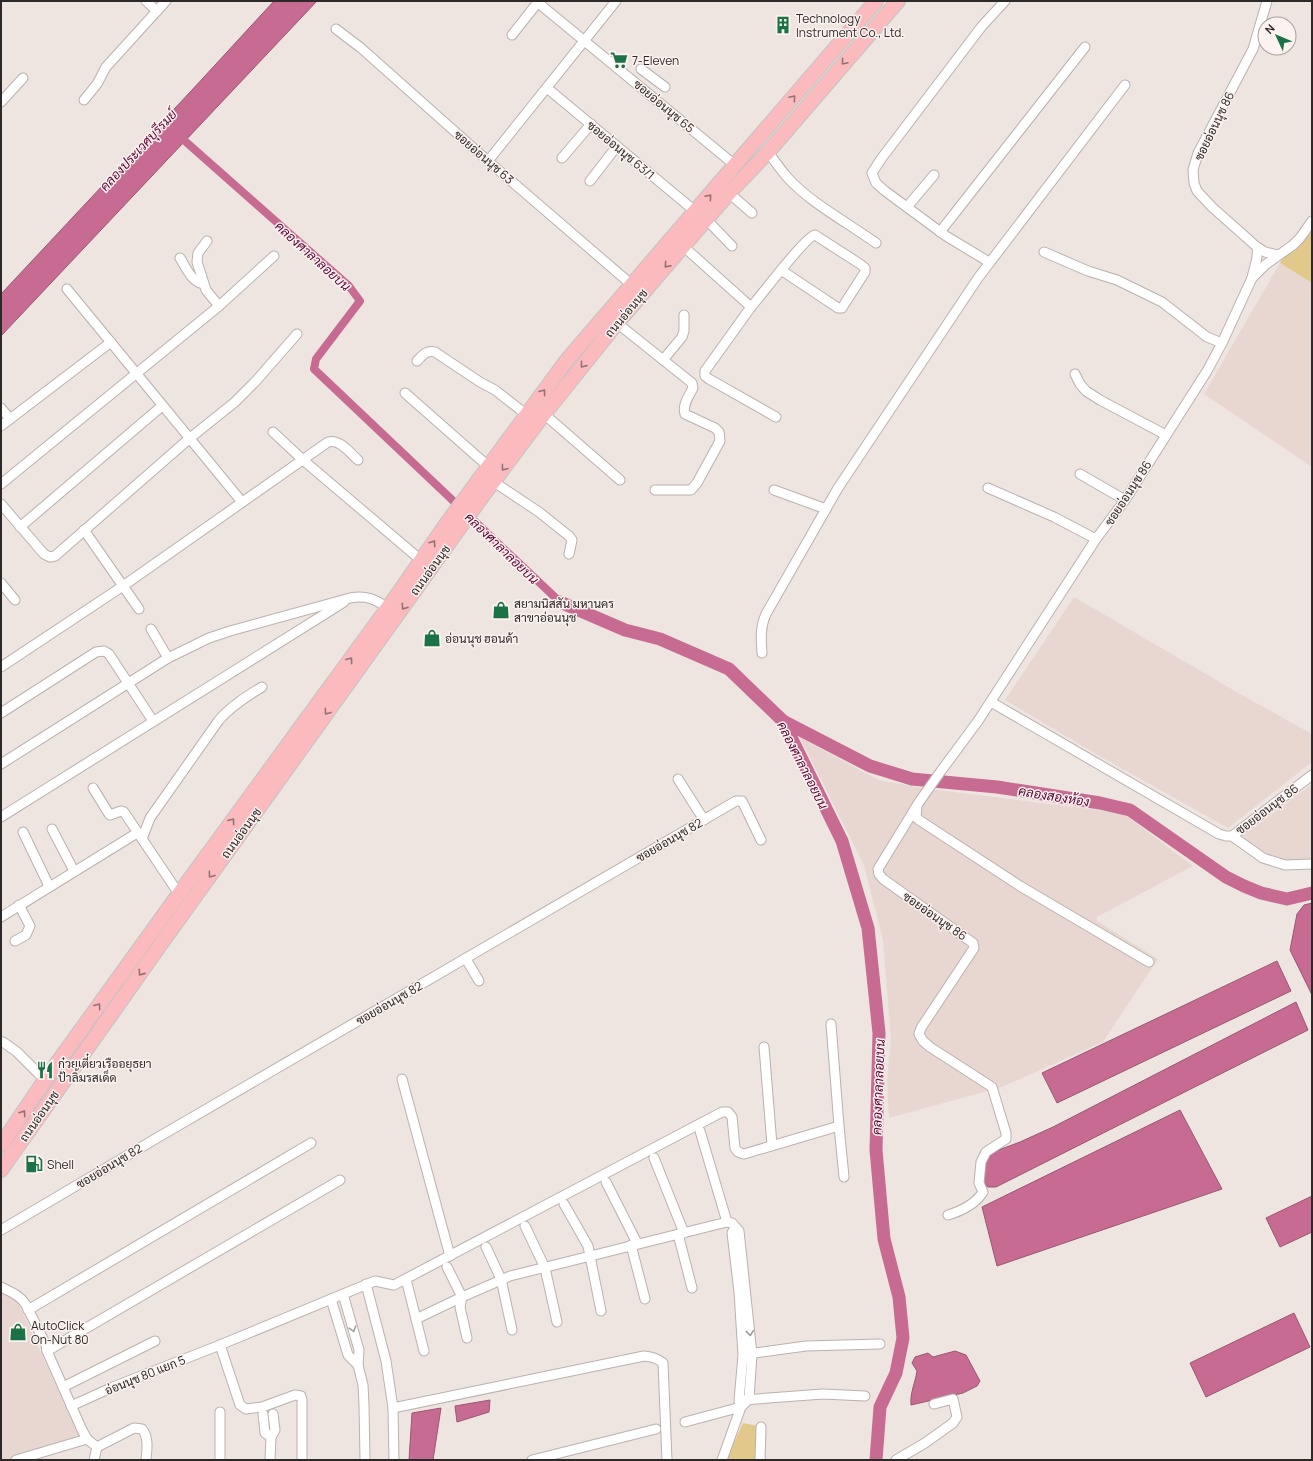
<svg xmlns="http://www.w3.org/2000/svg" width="1313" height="1461" font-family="Manrope,Sarabun,sans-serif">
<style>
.built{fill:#e8d7d0}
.green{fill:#e3c88b}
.water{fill:#c86b92;stroke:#995772}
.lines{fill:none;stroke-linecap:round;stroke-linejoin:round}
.canal{stroke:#c86b92;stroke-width:8}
.river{stroke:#c86b92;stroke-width:13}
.minor-casing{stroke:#bab1ae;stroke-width:11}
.primary-casing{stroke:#c4c3c3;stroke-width:16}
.minor{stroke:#fff;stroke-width:9}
.primary{stroke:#fbbbbe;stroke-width:14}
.oneway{stroke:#947273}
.oneway2{stroke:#a09f9e}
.labels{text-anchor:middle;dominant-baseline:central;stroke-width:3;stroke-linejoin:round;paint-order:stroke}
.poi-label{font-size:12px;fill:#2c2928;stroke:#fcf2ef;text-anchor:start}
.street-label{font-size:12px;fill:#2c2928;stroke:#fcf2ef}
.water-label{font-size:13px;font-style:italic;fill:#5b0334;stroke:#fcf2ef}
</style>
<rect width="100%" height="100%" fill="#eee5e1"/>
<g class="built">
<polygon points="1280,263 1312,283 1312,467 1204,394"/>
<polygon points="1074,597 1235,691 1312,734 1312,762 1228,828 1096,754 1005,700"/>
<polygon points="800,738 879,780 922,788 1113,812 1128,817 1193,866 1097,917 1097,921 1158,959 1103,1042 1002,1087 889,1118 887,1081 891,1038 883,940 864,865"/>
<polygon points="1312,784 1312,861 1287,863 1269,857 1240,838"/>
<polygon points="1,1292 15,1298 20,1307 79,1436 14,1460 1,1460"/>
</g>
<g class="green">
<polygon points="1312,230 1312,283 1280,263 1284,257 1298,248"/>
<polygon points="743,1423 758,1426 756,1460 726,1460"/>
</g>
<g class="water">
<polygon points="274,1 317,1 1,336 1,294 192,90"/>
<polygon points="1312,903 1312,995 1290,950 1297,914 1304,905"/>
<polygon points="1277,961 1291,991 1057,1103 1042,1073"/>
<polygon points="1296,1002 1308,1030 996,1187 988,1187 982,1182 980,1157 1020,1142 1053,1127"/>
<polygon points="1180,1110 1222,1189 997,1266 982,1207"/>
<polygon points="1312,1196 1312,1232 1280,1247 1266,1218"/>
<polygon points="1294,1313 1310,1347 1206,1397 1190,1363"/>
<path d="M955 1351 966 1355 980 1381 977 1386 963 1393 911 1405C910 1392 915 1384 917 1371L912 1363 915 1357 928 1353 933 1357Z"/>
<polygon points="490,1400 489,1412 457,1422 455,1406"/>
<polygon points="441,1408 433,1460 409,1460 412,1413"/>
</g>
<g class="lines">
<polyline class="canal" points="177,134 349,286 360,301 316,359 314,369 560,602"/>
<g class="river">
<polyline points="560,602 625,630 660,639 729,669 783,721 842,841 868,928 879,1033 876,1150 884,1239 899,1297 903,1338 896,1373 880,1407 876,1460"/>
<polyline points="783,721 870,766 912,779 997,787 1100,803 1130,810 1226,877 1244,886 1261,893 1287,899 1312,893"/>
</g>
<g class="minor-casing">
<g id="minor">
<polyline points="146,1 157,11"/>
<polyline points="536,1 736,166"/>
<polyline points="336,29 361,48 488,161 632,285"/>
<polyline points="512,35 538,2"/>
<polyline points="641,69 665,87"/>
<polyline points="547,88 696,212"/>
<polyline points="84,100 97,84 106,67 166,1"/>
<polyline points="1,102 23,78"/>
<path d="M768 152C774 160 780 169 787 177 809 202 848 223 876 243"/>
<polyline points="562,158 591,124"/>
<polyline points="488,161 616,1"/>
<polyline points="590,181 617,146"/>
<polyline points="729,193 752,213"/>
<polyline points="907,207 934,175"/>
<polyline points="706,219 732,246"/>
<polyline points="940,232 1085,47"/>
<polyline points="207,241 198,253 197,262 206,290 219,306"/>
<polyline points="683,246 751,307 705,371 705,376 709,379 776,417"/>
<polyline points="1257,247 1265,252 1278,255"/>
<polyline points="1044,252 1088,271 1117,280 1162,302 1207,337 1222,343"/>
<path d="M180 258C187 269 191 281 203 284"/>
<polyline points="989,262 946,236 885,191 876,183 872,173 881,159 982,26 1005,1"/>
<path d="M1252 278C1254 266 1259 259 1257 247L1212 207 1197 191 1194 183 1193 170 1198 153 1253 49 1267 1"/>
<polyline points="67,289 242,502"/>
<path d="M751 307C760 297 806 236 815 235L860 264 865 268V272L845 303 842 308H838L781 270"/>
<path d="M617 323 692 383 693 388C689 396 682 405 685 414L715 428 719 432 720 441 697 483 691 490H655"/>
<polyline points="663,360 682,337 684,331 684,315"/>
<path d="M417 361C423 355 426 350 435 352L480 382 495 390 527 415"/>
<polyline points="1075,374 1080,384 1086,391 1100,400 1166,435"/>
<polyline points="405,393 489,467"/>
<polyline points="1,408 10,419"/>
<polyline points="544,414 620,480"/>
<polyline points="1,426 111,342"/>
<polyline points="273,432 303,460 422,561"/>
<polyline points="1080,474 1125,500"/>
<polyline points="494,482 539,512 569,536 572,540 569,554"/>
<polyline points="1,484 219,306 274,256"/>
<polyline points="988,488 1054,517 1096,539"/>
<polyline points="774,490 826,509"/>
<polyline points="1,504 44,554 50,557 55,556 190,438 235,402 255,382 297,334"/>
<polyline points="20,527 162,406"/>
<polyline points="84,530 139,609"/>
<polyline points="1,583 15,600"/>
<polyline points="151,629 168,658"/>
<path d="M762 653C761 639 760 627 766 614L838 488 978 278 1125 85"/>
<path d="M1 667 123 586 328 442C340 439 349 452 358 460"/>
<polyline points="991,702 1219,834 1226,836 1232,836 1312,775"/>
<polyline points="1,713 96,652 104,651 109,654 153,721"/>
<path d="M1 764 168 658 209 638 230 631 350 598C366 595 375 599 388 608"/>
<polyline points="678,779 704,820"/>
<polyline points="93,788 109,814 110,815 121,811 124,812 179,894"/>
<path d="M916 807 878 869 879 874 883 879 973 943 974 948 921 1028 919 1034 923 1041 930 1047 992 1087 1006 1133V1139L986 1152 981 1162 979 1183 983 1192C975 1205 961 1211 948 1215"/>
<polyline points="1,817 344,602"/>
<polyline points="52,829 74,871"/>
<polyline points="23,832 49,886"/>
<polyline points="1232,836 1263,858 1285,865 1312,864"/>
<path d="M142 839 150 818 219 720C231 706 247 696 262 687"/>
<polyline points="1,917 137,833"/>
<polyline points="15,941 26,935 30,926 19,905"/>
<polyline points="466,959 479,981"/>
<polyline points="1149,962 1020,886 919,820 916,817 917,805 941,771 978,721 1096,539 1125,500 1207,371 1222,343 1252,278 1265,265 1293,245 1300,238 1312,221"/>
<polyline points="831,1024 839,1126"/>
<polyline points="3,1042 17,1052 45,1080"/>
<polyline points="764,1047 772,1145"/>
<polyline points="402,1079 450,1256"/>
<polyline points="700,1131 727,1222"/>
<polyline points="654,1158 684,1233"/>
<polyline points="606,1182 637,1243"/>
<polyline points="564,1204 588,1246 601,1311"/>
<polyline points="525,1226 545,1268 557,1322"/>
<polyline points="735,1227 732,1233 739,1292 743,1355 739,1401 741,1407"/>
<polyline points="1,1230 162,1135 736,801 742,801 744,805 761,840"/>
<polyline points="678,1234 692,1288"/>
<polyline points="631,1245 645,1299"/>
<polyline points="486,1247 501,1279 512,1330"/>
<polyline points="447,1267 462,1297 460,1307 467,1338"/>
<polyline points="407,1283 424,1351"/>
<path d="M366 1284 386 1361 393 1408 644 1356C652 1357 657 1358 663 1363L667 1460"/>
<path d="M1 1287C11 1292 20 1295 26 1305L46 1345 47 1351 82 1430 87 1439 97 1447 94 1460"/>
<polyline points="343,1294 359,1350 358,1365 363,1385 364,1405 365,1460"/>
<polyline points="331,1299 348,1355 358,1365"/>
<polyline points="28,1310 311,1143"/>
<polyline points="416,1319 462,1297 510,1276 727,1222 732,1223 739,1231 752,1354 749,1399 741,1407 722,1460"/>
<polyline points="220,1345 240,1405 246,1409 262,1407 295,1395 301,1396 302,1400 302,1460"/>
<polyline points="47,1351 340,1180"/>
<polyline points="748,1354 806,1346 880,1344"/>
<polyline points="63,1387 155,1341"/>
<polyline points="743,1400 823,1394 865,1396"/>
<polyline points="71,1406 113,1387 220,1345 370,1283 375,1281 394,1285 722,1112 728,1112 732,1117 735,1148 738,1152 744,1154 839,1126 844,1177"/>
<polyline points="393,1408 394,1460"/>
<polyline points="263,1414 265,1433 271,1437"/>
<polyline points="685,1422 741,1407"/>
<path d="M97 1447 134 1428 142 1429C149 1437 147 1450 146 1460"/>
<polyline points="16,1460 87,1439"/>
<polyline points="220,1460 220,1412"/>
<polyline points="270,1460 271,1437 275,1430 273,1414"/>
<polyline points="532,1460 656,1429"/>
<polyline points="760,1460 761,1427"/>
<polyline points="896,1460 925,1443 953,1423 957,1417 953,1399 934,1404"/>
</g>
</g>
<g class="primary-casing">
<g id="primary">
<polyline points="1,1145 45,1080 179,894 395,598 447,523 567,360 876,1"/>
<polyline points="1,1170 163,941 481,498 544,414 617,323 729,193 768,152 898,1"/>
</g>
</g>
<use href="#minor" class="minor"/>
<use href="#primary" class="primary"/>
</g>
<defs><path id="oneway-chevron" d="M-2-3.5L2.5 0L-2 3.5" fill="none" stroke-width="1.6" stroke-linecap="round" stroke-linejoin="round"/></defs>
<g class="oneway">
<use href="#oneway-chevron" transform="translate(844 62) rotate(130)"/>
<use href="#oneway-chevron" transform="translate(793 98) rotate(-50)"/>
<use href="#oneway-chevron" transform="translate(709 197) rotate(-49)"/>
<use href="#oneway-chevron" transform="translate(667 265) rotate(131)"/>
<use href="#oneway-chevron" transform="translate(583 365) rotate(129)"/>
<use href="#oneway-chevron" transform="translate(543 392) rotate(-53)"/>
<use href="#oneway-chevron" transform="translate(504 468) rotate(127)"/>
<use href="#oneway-chevron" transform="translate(433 543) rotate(-56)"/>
<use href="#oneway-chevron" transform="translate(404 607) rotate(125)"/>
<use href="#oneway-chevron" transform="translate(350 660) rotate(-54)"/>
<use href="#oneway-chevron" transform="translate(327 712) rotate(126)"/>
<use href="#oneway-chevron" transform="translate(232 821) rotate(-54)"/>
<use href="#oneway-chevron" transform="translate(211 875) rotate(126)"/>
<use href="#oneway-chevron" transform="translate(141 973) rotate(125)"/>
<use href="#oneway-chevron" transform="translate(98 1006) rotate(-54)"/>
<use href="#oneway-chevron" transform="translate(23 1113) rotate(-56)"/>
</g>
<g class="oneway2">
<use href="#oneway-chevron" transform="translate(353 1329) rotate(73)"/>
<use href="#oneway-chevron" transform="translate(750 1333) rotate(84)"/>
</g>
<defs>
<g id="building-bare" transform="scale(1.38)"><path d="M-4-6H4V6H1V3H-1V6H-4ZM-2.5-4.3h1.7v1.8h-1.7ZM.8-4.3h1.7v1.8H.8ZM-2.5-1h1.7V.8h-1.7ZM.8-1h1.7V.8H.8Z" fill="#1a7246" stroke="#fcf2ef" stroke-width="2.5" paint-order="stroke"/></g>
<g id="supermarket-bare" transform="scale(1.38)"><path d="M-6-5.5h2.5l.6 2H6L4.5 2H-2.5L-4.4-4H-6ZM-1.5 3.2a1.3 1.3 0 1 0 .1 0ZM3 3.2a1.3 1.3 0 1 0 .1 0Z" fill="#1a7246" stroke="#fcf2ef" stroke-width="2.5" paint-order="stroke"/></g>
<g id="shop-bare" transform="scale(1.38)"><path d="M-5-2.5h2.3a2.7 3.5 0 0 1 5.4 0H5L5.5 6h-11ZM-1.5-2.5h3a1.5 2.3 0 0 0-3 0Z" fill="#1a7246" stroke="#fcf2ef" stroke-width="2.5" paint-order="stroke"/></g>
<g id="restaurant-bare" transform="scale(1.38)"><path d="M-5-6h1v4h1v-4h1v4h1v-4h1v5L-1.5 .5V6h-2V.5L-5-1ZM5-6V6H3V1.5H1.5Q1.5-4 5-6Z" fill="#1a7246" stroke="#fcf2ef" stroke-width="2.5" paint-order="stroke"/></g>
<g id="fuel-bare" transform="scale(1.38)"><path d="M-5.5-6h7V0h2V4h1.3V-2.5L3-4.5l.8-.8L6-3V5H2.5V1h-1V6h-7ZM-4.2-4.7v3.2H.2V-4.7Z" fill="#1a7246" stroke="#fcf2ef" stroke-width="2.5" paint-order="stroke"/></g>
</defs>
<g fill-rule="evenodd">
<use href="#building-bare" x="783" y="25"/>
<use href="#supermarket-bare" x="619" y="60"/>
<use href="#shop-bare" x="501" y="610"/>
<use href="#shop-bare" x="432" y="638"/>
<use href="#restaurant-bare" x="45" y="1070"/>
<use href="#fuel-bare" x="34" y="1164"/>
<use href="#shop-bare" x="18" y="1332"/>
</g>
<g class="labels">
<g class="poi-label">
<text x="796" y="18">Technology<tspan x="796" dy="14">Instrument Co., Ltd.</tspan></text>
<text x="632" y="60">7-Eleven</text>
<text x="514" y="603">สยามนิสสัน มหานคร<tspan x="514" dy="14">สาขาอ่อนนุช</tspan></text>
<text x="445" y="638">อ่อนนุช ฮอนด้า</text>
<text x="58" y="1063">ก๋วยเตี๋ยวเรืออยุธยา<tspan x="58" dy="14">ป้าลิ้มรสเด็ด</tspan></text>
<text x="47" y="1164">Shell</text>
<text x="31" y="1325">AutoClick<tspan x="31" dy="14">On-Nut 80</tspan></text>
</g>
<g class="street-label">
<text transform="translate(664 106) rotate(40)">ซอยอ่อนนุช 65</text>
<text transform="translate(1214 126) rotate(-64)">ซอยอ่อนนุช 86</text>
<text transform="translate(621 150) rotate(40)">ซอยอ่อนนุช 63/1</text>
<text transform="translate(484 157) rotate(41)">ซอยอ่อนนุช 63</text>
<text transform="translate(626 313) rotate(-50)">ถนนอ่อนนุช</text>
<text transform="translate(1128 493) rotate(-57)">ซอยอ่อนนุช 86</text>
<text transform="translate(430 570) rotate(-54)">ถนนอ่อนนุช</text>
<text transform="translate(1267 809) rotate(-37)">ซอยอ่อนนุช 86</text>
<text transform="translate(241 833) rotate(-54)">ถนนอ่อนนุช</text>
<text transform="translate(669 840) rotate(-30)">ซอยอ่อนนุช 82</text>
<text transform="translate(935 916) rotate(35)">ซอยอ่อนนุช 86</text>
<text transform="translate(389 1003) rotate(-30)">ซอยอ่อนนุช 82</text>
<text transform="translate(39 1116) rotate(-55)">ถนนอ่อนนุช</text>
<text transform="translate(109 1166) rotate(-31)">ซอยอ่อนนุช 82</text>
<text transform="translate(145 1375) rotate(-22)">อ่อนนุช 80 แยก 5</text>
</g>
<g class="water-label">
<text transform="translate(138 150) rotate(-47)">คลองประเวศบุรีรมย์</text>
<text transform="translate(313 256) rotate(42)">คลองศาลาลอยบน</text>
<text transform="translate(502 548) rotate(44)">คลองศาลาลอยบน</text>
<text transform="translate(803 765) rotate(63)">คลองศาลาลอยบน</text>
<text transform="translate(1054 796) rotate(9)">คลองสองห้อง</text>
<text transform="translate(878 1087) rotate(-88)">คลองศาลาลอยบน</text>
</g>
</g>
<rect width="1313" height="1461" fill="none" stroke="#2c2928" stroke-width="4"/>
<g transform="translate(1277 36) rotate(314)"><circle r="19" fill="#fcf2ef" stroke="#a9a29f"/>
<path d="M0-3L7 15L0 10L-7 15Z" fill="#1a7246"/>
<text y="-6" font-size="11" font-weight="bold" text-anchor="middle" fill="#2c2928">N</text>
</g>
</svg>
